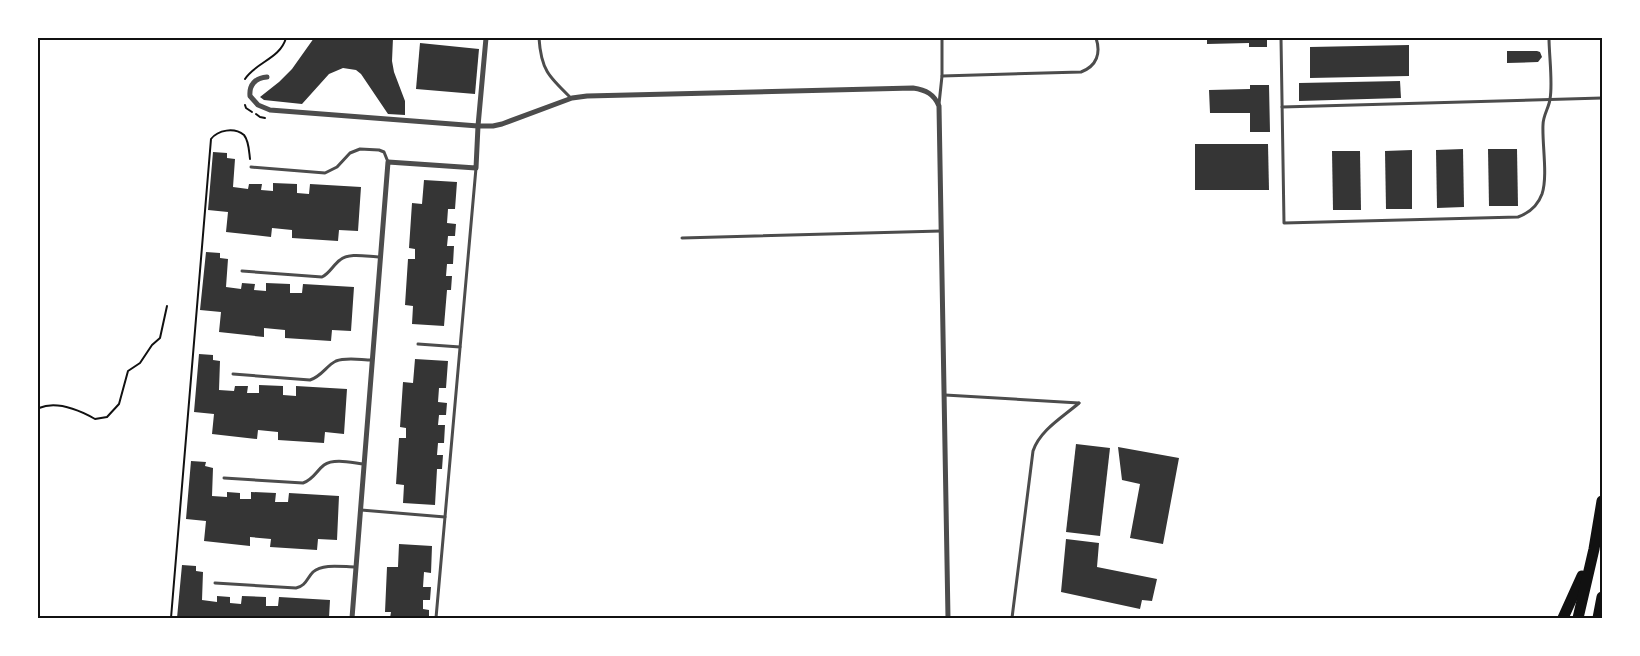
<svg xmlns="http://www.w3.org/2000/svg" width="1640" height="656" font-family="Quicksand,sans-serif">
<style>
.building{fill:#353535}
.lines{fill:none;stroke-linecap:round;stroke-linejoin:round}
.path{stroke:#111;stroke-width:2}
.service{stroke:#4c4c4c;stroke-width:3}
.minor{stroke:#4c4c4c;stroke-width:5}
.trunk{stroke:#111;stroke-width:11}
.neatline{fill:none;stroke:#111;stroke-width:2}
</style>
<rect width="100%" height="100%" fill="#fff"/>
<g class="building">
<polygon points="314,38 393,38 392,61 394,72 405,101 405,115 388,114 361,74 356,70 343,68 329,74 302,104 264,100 260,97 279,82 292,69"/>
<polygon points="1207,38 1267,38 1267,47 1249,47 1249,43 1207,44"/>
<polygon points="420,43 479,49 475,94 416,89"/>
<polygon points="1409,45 1409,76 1310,78 1310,47"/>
<polygon points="1507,51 1537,51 1540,52 1542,57 1538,62 1507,63"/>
<polygon points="1400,81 1401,98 1299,101 1299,83"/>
<polygon points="1250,85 1269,85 1270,132 1250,132 1250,113 1210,113 1209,90 1250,89"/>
<polygon points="1195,144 1268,144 1269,190 1195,190"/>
<polygon points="1463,149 1464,207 1437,208 1436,150"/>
<polygon points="1488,149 1517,149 1518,206 1489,206"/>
<polygon points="1412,150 1412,209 1386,209 1385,151"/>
<polygon points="1332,151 1360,151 1361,210 1333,210"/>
<polygon points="213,152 227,153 227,158 235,159 233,187 248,189 249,184 262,184 261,190 273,191 273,183 297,184 297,193 309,194 310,184 361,187 358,231 339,230 338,241 292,238 292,230 272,228 271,237 226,232 228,212 208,210"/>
<polygon points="424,180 457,182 455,209 448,209 447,223 456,224 455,236 448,236 447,246 454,246 453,264 447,264 446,276 452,276 451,290 447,290 444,326 412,324 413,306 405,305 408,259 415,259 415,249 409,248 412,203 422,204"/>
<polygon points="206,252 220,253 220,258 228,259 226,287 241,289 242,283 255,284 254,290 266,291 266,283 290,284 290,293 302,293 303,284 354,287 351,331 332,330 331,341 285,338 285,330 264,328 264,337 219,332 221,312 200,310"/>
<polygon points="199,354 213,355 213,360 220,361 219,390 234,391 235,386 248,386 247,393 259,393 259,385 283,386 283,395 296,396 296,386 347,389 344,434 325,432 324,443 278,440 278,432 258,430 257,439 212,434 214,414 194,412"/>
<polygon points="415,359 448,361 446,388 439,388 438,402 447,403 446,415 439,415 438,425 445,425 444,443 438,443 437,455 443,455 442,469 437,469 435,505 403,503 404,485 396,484 399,438 406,438 406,428 400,427 403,382 413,383"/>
<polygon points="1076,444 1110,448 1100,536 1066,532"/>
<polygon points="1118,447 1179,458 1163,544 1130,538 1140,484 1122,480"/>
<polygon points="191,461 206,462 205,466 213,468 212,496 227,497 227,492 240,493 240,499 251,499 251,492 276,493 275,502 288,502 289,493 339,496 337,540 318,539 317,550 270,547 271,539 250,537 250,546 204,541 206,521 186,519"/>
<polygon points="1066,539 1099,543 1097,567 1157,579 1152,601 1142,600 1140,609 1061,592"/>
<polygon points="399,544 432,546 431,573 424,572 423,587 431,587 430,600 423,600 423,609 429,610 429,618 390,618 391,612 385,612 387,567 398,567"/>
<polygon points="182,565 196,566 196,571 203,572 202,600 217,602 217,596 230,597 230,603 241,604 242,596 266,597 266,606 278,606 279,597 330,600 329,618 177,618"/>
</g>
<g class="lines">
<g class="path">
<path d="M245 79C256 62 280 59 286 38"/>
<polyline points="245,105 246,108 252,112"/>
<polyline points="1601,106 1602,368"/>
<polyline points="256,114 260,117 265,118"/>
<path d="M38 412 39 408C56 401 79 410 95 419L107 417 119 404 128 371 140 363 152 345 160 338 167 306"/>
<path d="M171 618 211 139C218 130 234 127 244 135 249 141 249 151 250 159"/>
</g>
<g class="service">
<path d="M539 38C541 70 549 77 571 98"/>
<path d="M1281 38 1284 223 1518 217C1529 213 1538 205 1542 194 1548 176 1542 144 1543 125 1543 115 1549 108 1550 99 1553 83 1549 55 1549 38"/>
<path d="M942 76 1081 72C1097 66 1101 53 1096 38"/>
<polyline points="939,104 942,76 942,38"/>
<polyline points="1282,107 1602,98"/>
<polyline points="251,167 325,173 337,167 350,153 360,149 379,150 384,152 388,162"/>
<polyline points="682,238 941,231"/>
<path d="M242 271 322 277C330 273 333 265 340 260 349 252 369 257 380 257"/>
<polyline points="418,344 460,347"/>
<path d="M233 374 310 380C322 376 326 366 336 361 346 357 361 360 372 360"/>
<polyline points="945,395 1079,403"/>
<path d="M224 478 303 483C314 479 316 471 324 465 334 458 353 463 364 464"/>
<polyline points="361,510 445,517"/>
<path d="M215 583 296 588C306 586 307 578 313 572 323 563 343 567 356 567"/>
<polyline points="436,618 476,168"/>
<path d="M1012 618 1033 451C1040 430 1063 417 1079 403"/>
</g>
<g class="minor">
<path d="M267 77C255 78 249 85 250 96L258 105 270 110 478 126H493L502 124 572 98 587 96 913 88C926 90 934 94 939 106L948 618"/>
<polyline points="352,618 388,162 476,168 478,126 486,38"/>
</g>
<g class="trunk">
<polyline points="1563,618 1582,576"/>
<polyline points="1578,618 1594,549 1602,501"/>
<polyline points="1598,618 1602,597"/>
</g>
</g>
<rect width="1640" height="656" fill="none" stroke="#ffffff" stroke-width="78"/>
<rect x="39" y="39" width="1562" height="578" class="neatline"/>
</svg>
